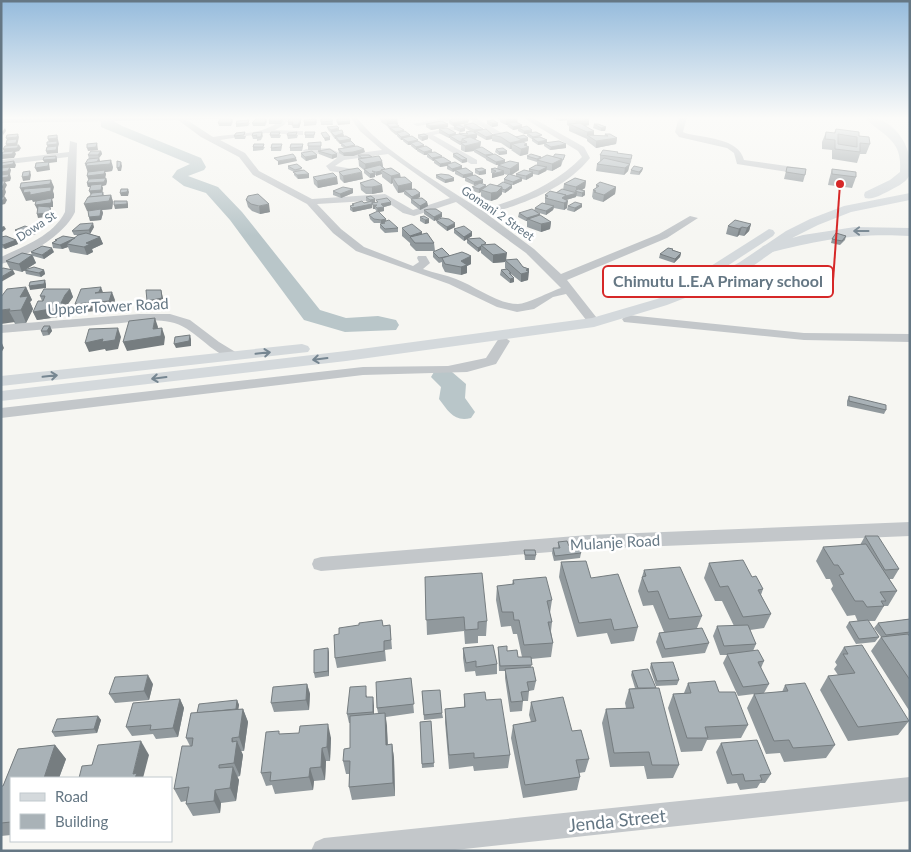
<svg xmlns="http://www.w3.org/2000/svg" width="911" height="852" font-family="Lato,sans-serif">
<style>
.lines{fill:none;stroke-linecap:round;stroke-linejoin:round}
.river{fill:#b9c6c9;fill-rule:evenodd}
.minor{fill:#c3c7ca;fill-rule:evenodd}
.major{fill:#d4d9dc;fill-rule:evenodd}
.highway{fill:#d4d9dc;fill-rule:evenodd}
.wall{fill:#91999d}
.shaded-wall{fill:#767d80}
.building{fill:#a9b2b7;stroke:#767d80;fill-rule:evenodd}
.oneway{stroke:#768691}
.labels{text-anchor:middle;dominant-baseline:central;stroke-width:5;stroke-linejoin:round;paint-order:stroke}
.far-street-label{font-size:12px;fill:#657784;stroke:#fff}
.street-label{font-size:15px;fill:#657784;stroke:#fff}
.near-street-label{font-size:18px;fill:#657784;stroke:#fff}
.leader{fill:none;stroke:#d62828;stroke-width:2}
.callout-dot{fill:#d62828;stroke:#fff;stroke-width:2}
.callout{fill:#fff;stroke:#d62828;stroke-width:2}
.callout-label{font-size:16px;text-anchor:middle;font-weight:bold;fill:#657784}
</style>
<rect width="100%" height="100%" fill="#f6f6f2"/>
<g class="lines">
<g class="river">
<polygon points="107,117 122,126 201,158 206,167 204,170 188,176 218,187 242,212 320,310 346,318 378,316 396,320 399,325 396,330 345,332 304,320 230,220 206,193 184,186 172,177 177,170 190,164 101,127 101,121"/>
<path d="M443 370 452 372 466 384 465 398 475 412 471 418C454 422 449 412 439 399L441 387 431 377 434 372Z"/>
</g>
<g class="minor">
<path d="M116 117H224L221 119 187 120 213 137C236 133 267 136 283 117H290L284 125 275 130 300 131H303V135L266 133 220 140 245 153 259 171 312 199 385 194 413 210 450 198 388 154 344 160 335 166 353 169 354 171 350 174 330 171 326 166 337 158C324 150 312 157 302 151L306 149 329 148 344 155 382 150 360 131 350 117H357C376 147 449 189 481 210 517 200 555 185 582 157L578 151 522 117H531L584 147 590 158C565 189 524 204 487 214L534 249 561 274 659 234 690 216 698 218 667 238 567 280 600 322 594 326 590 325 566 294 553 297 534 309 517 312 497 307 449 284 356 251 333 233 307 204 253 175 239 157 201 137 178 120 1 123V119ZM384 200 403 213 414 216 456 202 526 253 561 288C549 292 527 304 518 304 497 304 475 286 456 279 446 275 434 273 423 269L430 263 426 256H418L417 258 419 262 413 266 364 247 341 229 317 204Z"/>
<polygon points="448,117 451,121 417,126 413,124"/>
<polygon points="468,117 474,117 509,137 502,139 479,125 433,135 477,160 477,164 471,164 422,134 473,122"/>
<path d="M679 117H687L683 132 685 133C704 138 739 138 744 160L801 168 805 171 801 174 737 164 734 153 727 148 679 137 675 132Z"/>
<path d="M70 141 77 143 75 212C64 236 26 257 1 264V257C24 246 53 236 65 212L68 157 1 165V160L69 152Z"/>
<path d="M139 314H170L190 320 219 342 242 356 235 360C210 354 194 326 170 322 150 318 128 323 108 324 73 327 37 330 1 333V325Z"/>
<polygon points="628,315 804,333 910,334 910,342 804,340 624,322 622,319"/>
<polygon points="504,337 510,341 496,364 467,372 363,375 1,418 1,408 363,367 448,366 486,358 499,338"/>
<polygon points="910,522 910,536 588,549 321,571 314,569 312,564 314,559 321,557 588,535"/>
<polygon points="910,777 910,801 446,851 311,851 315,842 324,838"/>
</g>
<g class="major">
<polygon points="910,193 910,200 851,212 818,225 794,237 750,268 721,284 667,305 594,327 346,361 1,401 1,391 346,351 592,318 657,299 711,278 740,262 786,231 810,219 844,206"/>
<polygon points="769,229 773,230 775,233 773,236 715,274 705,274 703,271"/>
<polygon points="302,344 308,346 310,349 308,352 1,386 1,376"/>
</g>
<g class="highway">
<path d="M864 117C889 115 910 141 910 164 910 168 911 173 909 176 906 183 894 188 887 192 880 195 873 200 865 198L864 195 865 192 890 180 900 172C903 138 882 136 864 117Z"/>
<path d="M855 227 910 228V236C854 233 821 240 768 253L761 249 763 246 803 235Z"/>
</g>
</g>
<g class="wall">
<polygon points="282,117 283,121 281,124 269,124 269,121"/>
<polygon points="380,117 396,117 397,124 399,127 404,130 404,132 424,146 432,150 432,152 451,163 462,166 462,169 473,173 473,176 483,183 481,184 486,186 497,186 504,183 504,179 508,175 504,174 492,178 493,173 491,173 491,169 497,169 498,165 496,165 486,160 486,159 474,152 474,151 465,152 461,150 461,145 460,145 450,139 450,138 449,138 439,133 439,129 456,135 459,134 459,133 466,134 466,132 470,131 465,128 465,131 460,132 454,129 454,126 464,127 464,125 483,129 483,130 493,135 516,137 528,141 523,142 527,144 528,154 520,156 511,150 512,149 510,149 501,143 492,141 492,139 486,140 477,135 477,138 473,138 476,140 480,148 505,160 505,163 519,163 519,170 511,175 516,176 516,174 529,171 529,169 537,165 537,162 527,159 527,156 541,157 541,158 565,155 564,158 562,163 561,166 552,171 547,170 546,171 538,175 533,174 533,176 526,180 522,179 522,181 513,185 512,185 512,188 505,193 502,192 502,194 497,199 491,201 481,198 481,192 479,193 472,191 472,187 478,184 474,185 465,181 465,178 463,178 455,174 455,171 453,172 447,169 447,166 440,167 434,163 434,161 433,161 427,157 427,155 424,155 417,151 417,150 416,150 411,146 411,145 408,145 403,141 403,140 401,140 397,136 397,135 396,135 391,131 387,126 381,122"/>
<polygon points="496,117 516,117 517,123 522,127 547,140 547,143 566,148 550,150 544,146 544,144 538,145 532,141 532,139 527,136 527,134 524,134 518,131 518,129 513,130 507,126 508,125 506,125 500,122 500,120"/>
<polygon points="550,117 576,117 567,118 567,120 560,121"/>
<polygon points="567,118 589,125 585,126 594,131 594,135 604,137 605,134 617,138 616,144 596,148 587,141 587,139 569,131 569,126 567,125"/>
<polygon points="232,119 233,122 231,126 219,126 218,123"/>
<polygon points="266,119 267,122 265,126 253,126 252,123"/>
<polygon points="321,119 332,119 333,125 321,125"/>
<polygon points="449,120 468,123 453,126 449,123"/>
<polygon points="487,121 498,123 498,126 492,127 487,124"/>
<polygon points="288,122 301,122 299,128 293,128 292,125 288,125"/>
<polygon points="304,122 317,122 316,125 304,126"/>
<polygon points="250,123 248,126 236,127 236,124"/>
<polygon points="426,124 448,127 431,130 426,127"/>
<polygon points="594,124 606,127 605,131 601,131 593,128"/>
<polygon points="327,127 339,128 339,131 343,133 344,136 351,139 351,141 355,145 355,147 365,152 353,156 344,156 339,153 338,149 344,148 341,146 341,144 340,144 336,140 336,139 335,139 332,135 331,133 328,130"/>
<polygon points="836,129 859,136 870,144 866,154 860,154 857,163 832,159 832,150 822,149 822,142 826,132 834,133"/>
<polygon points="262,132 263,136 261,140 257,141 257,139 253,139 252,136"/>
<polygon points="315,132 314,138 305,138 305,135"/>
<polygon points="270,135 281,135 280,138 271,138"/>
<polygon points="287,135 298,135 297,138 288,139"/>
<polygon points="418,135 428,136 428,139 422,141 418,138"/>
<polygon points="234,136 246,136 245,139 235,139"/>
<polygon points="303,144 303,147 302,151 290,151 290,148"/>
<rect x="308" y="146" width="13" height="4"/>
<polygon points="253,147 265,147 263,150 253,151"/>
<polygon points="282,147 281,151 271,151 271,148"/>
<polygon points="330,149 337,157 332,159 319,154 318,151"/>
<polygon points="496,149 507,154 499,155 495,152"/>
<polygon points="101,151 102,154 99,158 100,161 113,167 112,171 105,172 106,174 105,178 106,178 107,181 106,185 102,186 103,188 102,192 103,192 104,195 111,195 113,202 112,209 102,210 103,213 101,220 90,221 88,211 87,211 89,197 91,195 90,187 88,187 87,183 89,179 88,173 85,164 89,159 88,155"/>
<polygon points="301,153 317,155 317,158 306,161 301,157"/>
<polygon points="453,154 467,162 462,163 453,157"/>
<polygon points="618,154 632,155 631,162 629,166 628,171 624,175 596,171 597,164 600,162 600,155"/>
<polygon points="358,155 372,157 382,161 383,167 385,169 400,174 401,178 412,183 412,189 420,197 416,199 427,202 428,206 420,210 411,203 411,199 404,194 404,192 398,193 393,185 393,183 391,184 382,177 382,174 375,175 375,177 370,178 364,173 364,170 359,166"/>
<polygon points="288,166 303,170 309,178 298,179 294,175 294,172 288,169"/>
<polygon points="787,167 805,175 803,182 784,179"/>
<polygon points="643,168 642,171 639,175 630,174 631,170"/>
<polygon points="475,169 486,174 479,175 475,173"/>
<polygon points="832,169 856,177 852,188 828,185 829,180"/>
<polygon points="339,172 363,179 344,183 340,179"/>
<polygon points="436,175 454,178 454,181 445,183 436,178"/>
<polygon points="313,177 338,184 318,188 314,184"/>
<polygon points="373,179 383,192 372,194 366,194 361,190 360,183"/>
<polygon points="586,181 585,188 582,190 585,191 585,195 582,197 576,196 576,197 566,200 567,208 564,210 554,208 553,210 546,215 536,212 540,214 539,216 551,222 550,229 541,232 527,227 527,221 526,221 518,217 519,213 534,211 535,208 545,203 545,195 556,193 563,190 564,184"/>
<polygon points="596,185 616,187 615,194 603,202 593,199 593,198 592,197 593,190 596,188"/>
<polygon points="353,189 353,193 341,198 333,195 333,191"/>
<polygon points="366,197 375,199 375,202 377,202 376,200 391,202 391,205 384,207 384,211 379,212 386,221 398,228 398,232 385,233 380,228 380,224 383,223 374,223 370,219 369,215 377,212 375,209 373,209 372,203 372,208 353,212 350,210 350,206 352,206 352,204 368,202 366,201"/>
<polygon points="246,200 270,212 260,214 252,211 248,207"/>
<polygon points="568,206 582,207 574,212 567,210"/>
<polygon points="424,210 442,217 438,219 455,227 447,231 437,223 436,220 434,221 424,214"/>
<polygon points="420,217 429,223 425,224 420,221"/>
<polygon points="751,224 749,231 744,236 739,235 737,237 726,234 728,226"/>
<polygon points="94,227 90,234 100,237 103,244 92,249 93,252 87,255 70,252 68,247 62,249 53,248 52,243 56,241 55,240 74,238 80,235 74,235 72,231"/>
<polygon points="402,228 422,232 422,234 434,243 435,251 416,251 410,245 410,243 402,236"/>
<polygon points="454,229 472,232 472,236 467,239 486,245 506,260 529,269 528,280 521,282 511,274 514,282 510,283 500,275 501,270 506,269 505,268 505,262 493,263 481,253 481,250 478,252 467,243 467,239 464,241 454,233"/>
<polygon points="15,230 36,234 22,239 18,237"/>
<polygon points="846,236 845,240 840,245 831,243 832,239"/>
<polygon points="1,237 16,240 18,244 5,249 1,247"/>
<polygon points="673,249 673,250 681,253 680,257 674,263 659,258 660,254"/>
<polygon points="31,252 54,252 44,259 33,256 36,263 26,269 44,270 45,274 41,277 26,274 25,270 22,272 10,269 6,261 32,255"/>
<polygon points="433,252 450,256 471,256 471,264 467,266 467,273 461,275 445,272 442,266 442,262 439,263 433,257"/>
<polygon points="26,287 32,300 30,302 33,309 26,323 15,324 1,297"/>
<polygon points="70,289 73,297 68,304 66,309 67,312 65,316 37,320 33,312 42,301 40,296"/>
<polygon points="50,326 52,331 49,335 43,336 41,331"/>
<polygon points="849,396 886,410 884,414 847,406 847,401"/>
<polygon points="865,536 899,569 893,579 889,579 897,591 888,606 884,606 875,621 868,621 879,637 875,642 856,644 846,627 849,622 858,622 855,615 847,616 831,589 833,586 830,579 826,579 816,561 823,547 860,545"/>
<polygon points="558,542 569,546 581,553 580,558 554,561 552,553 553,548 558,548"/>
<polygon points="524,550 536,555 535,560 525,560"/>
<polygon points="561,562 591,578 638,627 634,641 611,644 607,633 577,637 559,577"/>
<polygon points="709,563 752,577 763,589 761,595 771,614 764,628 750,630 756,644 753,651 764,661 761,668 769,684 764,693 782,692 785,685 835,745 826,758 784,762 780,753 766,754 747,708 754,694 738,696 723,663 727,655 720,655 713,636 717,626 734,626 722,601 715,601 704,578"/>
<polygon points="644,570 702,616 697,628 709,643 705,653 662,658 656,642 659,633 664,632 653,605 643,606 638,591"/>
<polygon points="425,577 487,621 486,636 478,636 478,643 465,644 464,631 427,635"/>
<polygon points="513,580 552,600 550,613 552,622 551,631 553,643 551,657 531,659 531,667 536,681 534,690 529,691 528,701 523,701 522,711 510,712 505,678 505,671 499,671 498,647 507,651 518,657 522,657 517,634 513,634 511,626 501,627 496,600 497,586 512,585"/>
<polygon points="910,619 910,712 871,651 881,637 874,628 878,623"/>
<polygon points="390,625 392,649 385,650 386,661 337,668 335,658 383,626"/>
<polygon points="844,647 909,721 898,735 848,741 820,690 828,676 838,675 834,669 837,665 835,662"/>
<polygon points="328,648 329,653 329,676 315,678 314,673"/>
<polygon points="463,648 497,664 497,674 476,676 475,671 465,672 463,658"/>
<polygon points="651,663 679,680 677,685 656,686 650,668"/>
<polygon points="632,671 679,765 673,778 647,779 644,766 610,767 602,723 606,709 626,708 625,703 629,689 635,688 631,675"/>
<polygon points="411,678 414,713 386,717 388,745 392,744 394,758 395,796 352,800 349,787 349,774 346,774 343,761 350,748 350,723 349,723 347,714 367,695 367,697 374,706 374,714 378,713 377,708"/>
<polygon points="688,683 719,692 748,725 741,738 707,740 702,751 681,752 668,708 673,694 684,693"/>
<polygon points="153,684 149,700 115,703 109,694"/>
<polygon points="307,684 310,694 309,710 274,712 271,703"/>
<polygon points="422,691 442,713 443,718 424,720"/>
<polygon points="464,694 486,700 510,755 508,768 474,771 473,766 449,769 445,722 445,709 464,707"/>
<polygon points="180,699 184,708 178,737 156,739 153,734 132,736 126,727"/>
<polygon points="237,700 239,705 238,709 243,709 248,722 244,751 241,751 243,755 240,776 237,777 239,780 236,801 221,803 220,813 193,816 186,804 186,801 181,802 174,789 190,746 186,738 197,713"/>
<polygon points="531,702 572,731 589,759 585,772 579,773 580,777 577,790 523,798 511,738 513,725 531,722 529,715"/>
<polygon points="98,716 101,720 97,733 55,737 52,732"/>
<polygon points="431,721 434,767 422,768 420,722"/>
<polygon points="280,734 331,738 330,761 326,761 325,780 314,781 313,790 275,794 272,785 266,786 261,773"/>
<polygon points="721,743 771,774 765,783 760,783 757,788 740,790 737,783 727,784 716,752"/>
<polygon points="55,745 66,759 59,778 11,778 11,835 1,836 1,786 3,786 18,749"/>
</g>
<g class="shaded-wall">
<polygon points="399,117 408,117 408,118 399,119"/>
<polygon points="518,117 517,124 508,123 508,125 506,125 506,119"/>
<polygon points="567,117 567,120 560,121 560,118"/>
<polygon points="397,118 398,124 389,126 387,124 387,126 387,120"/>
<polygon points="301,119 301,122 299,128 298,125"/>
<polygon points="589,119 589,125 577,127 575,127 576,121"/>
<polygon points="469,120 468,123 453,126 453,123"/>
<polygon points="350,121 350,124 338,125 337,122"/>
<polygon points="492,123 498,123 498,126 492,127"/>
<polygon points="448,124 448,127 431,130 430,126"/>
<polygon points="522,125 522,129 519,128 518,129 513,130 513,127"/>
<polygon points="606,127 605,131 601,131 601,128"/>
<polygon points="5,128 6,131 3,135 2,132"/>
<polygon points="339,128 339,131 331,132 331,134 331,130"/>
<polygon points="465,128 465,131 460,132 460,129"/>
<polygon points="483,129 483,132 476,131 476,133 474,133 474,130"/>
<polygon points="532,130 532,133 527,133 527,134 524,134 524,131"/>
<polygon points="594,131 594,138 587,135 587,139 587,132"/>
<polygon points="343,133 344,136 336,137 336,139 335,139 335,136"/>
<polygon points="456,133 456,137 450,136 450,138 449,138 449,135"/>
<polygon points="18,134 19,137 17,146 7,147 6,144 8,142 6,138"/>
<polygon points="477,134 477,138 463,139 463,136"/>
<polygon points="57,135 59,144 58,147 58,153 47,154 46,151 48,148 47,145 49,143 48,139"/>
<polygon points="410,135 410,138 402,138 403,140 401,140 401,137"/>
<polygon points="492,135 492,139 486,140 486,137"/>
<polygon points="428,136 428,139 422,141 422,137"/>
<polygon points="330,137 330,140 325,141 324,138"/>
<polygon points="528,138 528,141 512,144 512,149 510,149 510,143 520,139"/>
<polygon points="617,138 616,144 596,148 596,141"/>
<polygon points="351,139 351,143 341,143 341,144 340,144 339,141"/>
<polygon points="418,140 418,143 411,143 411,145 408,145 408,142"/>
<polygon points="547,140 547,144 544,143 544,144 538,145 538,142"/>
<polygon points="481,142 480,149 474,149 474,151 465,152 465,146"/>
<polygon points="97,143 98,150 88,151 87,148"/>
<polygon points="527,144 527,148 529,147 528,154 520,156 521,149 524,145"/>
<polygon points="566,144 566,148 550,150 551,147"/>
<polygon points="19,145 21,148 19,151 15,152 16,154 14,158 2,159 1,155 4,152 3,149"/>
<polygon points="355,145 356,148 346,150 346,147"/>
<polygon points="424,145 424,148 417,148 417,150 416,150 416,147"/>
<polygon points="364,149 365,152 353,156 344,156 343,153"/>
<polygon points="432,150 432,153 427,153 427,155 424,155 424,152"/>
<polygon points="101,151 102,154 99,158 100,161 111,160 113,167 112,171 105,172 106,174 105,178 88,179 87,176 88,173 86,166 96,163 99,158 98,155"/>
<polygon points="507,151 507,154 499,155 499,152"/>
<polygon points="337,154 337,157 332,159 332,155"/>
<polygon points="317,155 317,158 306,161 305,157"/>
<polygon points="56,156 57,159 57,162 49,163 50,170 37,172 35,168 45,163 43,160"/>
<polygon points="442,156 442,159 434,159 434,161 433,161 432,158"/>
<polygon points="296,158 297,161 278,165 278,161"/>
<polygon points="467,159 467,162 462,163 462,160"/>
<polygon points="562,159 561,166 552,171 552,164"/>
<polygon points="505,160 505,164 496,165 496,162"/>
<polygon points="14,161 16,165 15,168 10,168 11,170 10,174 11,178 10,181 5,182 7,185 5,189 6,192 4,197 1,197 1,166"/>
<polygon points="382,161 383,167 366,171 365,164"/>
<polygon points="121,162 122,166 121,171 118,171 117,168"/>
<polygon points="451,162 451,165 440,167 440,164"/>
<polygon points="519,163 519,170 510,176 510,169"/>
<polygon points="630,164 628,171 624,175 625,168"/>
<polygon points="462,166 462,170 455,170 455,171 453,172 452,169"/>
<polygon points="547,167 546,171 538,175 539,171"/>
<polygon points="643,168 642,171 639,175 639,172"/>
<polygon points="486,170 486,174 479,175 479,172"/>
<polygon points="30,171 31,175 30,180 23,181 22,177"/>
<polygon points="381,171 382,174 376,176 376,172"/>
<polygon points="504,171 504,175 492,178 492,174"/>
<polygon points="362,172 363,179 344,183 343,176"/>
<polygon points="533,172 533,176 526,180 526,176"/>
<polygon points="375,173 375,177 370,178 370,174"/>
<polygon points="473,173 473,176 463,178 463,175"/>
<polygon points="309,174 309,178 298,179 297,175"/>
<polygon points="400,174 401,182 393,178 393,183 391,184 391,176"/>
<polygon points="337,177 338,184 318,188 317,181"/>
<polygon points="106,178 107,181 106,185 102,186 103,188 102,194 91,195 89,191 102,186 88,187 87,183"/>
<polygon points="454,178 454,181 445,183 445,180"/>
<polygon points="522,178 522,181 513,185 513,182"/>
<polygon points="51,180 54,187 53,191 54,194 54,198 52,199 53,202 53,207 50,207 52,216 38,218 37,214 50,207 37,209 35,205 52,199 33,202 32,200 26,201 20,188"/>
<polygon points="483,180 483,183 474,185 474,182"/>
<polygon points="586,181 585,188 578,192 576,192 576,187"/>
<polygon points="412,183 412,190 404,190 404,192 398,193 398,186"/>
<polygon points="382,185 383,192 372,194 372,187"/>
<polygon points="486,185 486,189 481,190 481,192 479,193 479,189"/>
<polygon points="512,185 512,188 505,193 505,190"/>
<polygon points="502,187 502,194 497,199 491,201 491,193"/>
<polygon points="616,187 615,194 603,202 604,195"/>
<polygon points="128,189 129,192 128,196 121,196 120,193"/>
<polygon points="353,189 353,193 341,198 340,194"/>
<polygon points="585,191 585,195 582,197 582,193"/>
<polygon points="420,193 420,197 413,200 412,197"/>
<polygon points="577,193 576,197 566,200 568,201 567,208 564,210 564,203 562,198 566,195"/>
<polygon points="111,195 113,202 112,209 102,210 103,213 101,220 90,221 89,217 101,210 87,211 84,204"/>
<polygon points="5,197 7,200 5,204 1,205 1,201"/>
<polygon points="375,199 375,203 370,204 370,200"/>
<polygon points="127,201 128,204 128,208 115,209 114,205"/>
<polygon points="391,202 391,205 384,207 384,211 378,212 377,208 375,206 375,209 373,209 373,205"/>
<polygon points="427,202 428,206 420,210 420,206"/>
<polygon points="269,204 270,212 260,214 259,206"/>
<polygon points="372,204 372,208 353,212 352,208"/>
<polygon points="582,204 582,207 574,212 575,208"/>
<polygon points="554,206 553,210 546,215 546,211"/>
<polygon points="442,213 442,217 434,221 434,217"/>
<polygon points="540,214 539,218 528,219 527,221 526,221 527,218"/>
<polygon points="386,219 387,223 383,222 383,223 381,224 381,220"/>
<polygon points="429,219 429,223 425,224 425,220"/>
<polygon points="551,222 550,229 541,232 541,224"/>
<polygon points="93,223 94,227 90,234 89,230"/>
<polygon points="455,223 455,227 447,231 447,227"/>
<polygon points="751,224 749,231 744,236 747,228"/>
<polygon points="4,226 6,229 1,233 1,227"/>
<polygon points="742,227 739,235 737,237 739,229"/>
<polygon points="34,230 36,234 22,239 21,235"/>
<polygon points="422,232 422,240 410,238 410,236"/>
<polygon points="472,232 472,236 464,241 464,237"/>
<polygon points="100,237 103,244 92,249 93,252 87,255 84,247 86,243"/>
<polygon points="75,238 67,244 68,247 62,249 60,245"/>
<polygon points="16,240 18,244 5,249 3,245"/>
<polygon points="481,246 481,250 478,252 478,248"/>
<polygon points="52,248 54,252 44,259 42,255"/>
<polygon points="507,253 506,261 505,260 505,262 493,263 493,255"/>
<polygon points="681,253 680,257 674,263 675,259"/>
<polygon points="32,255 36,263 22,272 19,264"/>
<polygon points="471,256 471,264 467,266 467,273 461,275 461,261"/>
<polygon points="529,269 528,280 521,282 521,274 526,270"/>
<polygon points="13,270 15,274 1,282 1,277"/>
<polygon points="44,270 45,274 41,277 39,273"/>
<polygon points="514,278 514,282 510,283 510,279"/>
<polygon points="45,280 46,284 46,288 30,290 29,286"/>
<polygon points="26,287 32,300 30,302 33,309 26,323 21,310 20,297"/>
<polygon points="101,287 104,295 112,292 115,300 113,309 78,313 75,304"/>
<polygon points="70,289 73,297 68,304 66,309 67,312 65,316 37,320 33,312 61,303 65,295"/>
<polygon points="161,290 163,298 164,307 150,310 147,301"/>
<polygon points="10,309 9,311 15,322 1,324 1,310"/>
<polygon points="155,318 158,327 156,337 162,328 165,337 164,345 127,351 123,342 153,329"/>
<polygon points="50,326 52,331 49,335 47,331"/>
<polygon points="118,328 121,337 118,349 106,351 105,349 89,352 85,343"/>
<polygon points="190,335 191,339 191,346 176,348 174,344"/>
<polygon points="1,341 4,348 1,353"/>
<polygon points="328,648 329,653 329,676 328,671"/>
<polygon points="148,675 153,684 149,700 144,691"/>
<polygon points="307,684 310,694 309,710 306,700"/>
<polygon points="373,697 374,706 374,721 373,712"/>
<polygon points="180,699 184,708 178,737 173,728"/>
<polygon points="237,700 239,705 237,718 235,713"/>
<polygon points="243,709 248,722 244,751 239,737"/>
<polygon points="385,713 387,726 388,758 386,745"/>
<polygon points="98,716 101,720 97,733 94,729"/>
<polygon points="328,724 331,738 330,761 327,747"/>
<polygon points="232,738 236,747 237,741 243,755 240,776 234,763 232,742"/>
<polygon points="141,741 149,755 143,778 135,778 133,774"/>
<polygon points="392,744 394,758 395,796 393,783"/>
<polygon points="55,745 66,759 59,778 44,778"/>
<polygon points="322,748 326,761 325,780 321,767"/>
<polygon points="233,767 239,780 236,801 230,788"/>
<polygon points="310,768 314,781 313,790 309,777"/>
<polygon points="215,790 221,803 220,813 214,801"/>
</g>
<g class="building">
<polygon points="282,117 281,121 269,121 270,118"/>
<polygon points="382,117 396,117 397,118 387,120"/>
<polygon points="464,117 469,120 453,123 449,120"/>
<polygon points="502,117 518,117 506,119"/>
<polygon points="576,117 585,117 589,119 576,121 567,118"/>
<polygon points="348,118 350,121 337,122 337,119"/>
<polygon points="220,119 232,119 231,123 218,123"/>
<polygon points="256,119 266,119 265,123 252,123"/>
<polygon points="289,119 301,119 298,125 292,125 293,122 288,122"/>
<polygon points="316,119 316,122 304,122 304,120"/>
<polygon points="321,119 332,119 333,121 321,122"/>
<polygon points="249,120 248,123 236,124 237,121"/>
<polygon points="493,120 498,123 492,123 487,121"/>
<polygon points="441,121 448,124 430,126 426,124"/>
<polygon points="516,122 522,125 513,127 508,123"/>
<polygon points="395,123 399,126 390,127 387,124"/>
<polygon points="473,123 483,129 474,130 464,125"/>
<polygon points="580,123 594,131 587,132 569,124"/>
<polygon points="594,124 598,124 606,127 601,128"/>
<polygon points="459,125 465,128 460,129 454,126"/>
<polygon points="337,126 339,128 331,130 327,127"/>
<polygon points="527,126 532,130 524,131 519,128"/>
<polygon points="399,127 404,130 396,132 390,128"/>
<polygon points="447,128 456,133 449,135 439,129"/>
<polygon points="486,129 493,135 492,135 493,135 486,137 476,131"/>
<path d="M836 129 859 132V136L869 137 870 144 860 143V152L835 149V140L825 139 826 132 835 133ZM838 134 857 137V147L838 144Z"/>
<polygon points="342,130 343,133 335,136 331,132"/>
<polygon points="405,131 410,135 401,137 397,133"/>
<polygon points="472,131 477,134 463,136 459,133 468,134 466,132"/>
<polygon points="245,132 244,135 234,136 236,133"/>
<polygon points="262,132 261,137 256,137 257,135 252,136 253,133"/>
<polygon points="271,132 280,132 279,135 270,135"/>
<polygon points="297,132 296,135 287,135 288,133"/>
<polygon points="305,132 315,132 314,135 305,135"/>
<polygon points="326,132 330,137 324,138 321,133"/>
<polygon points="507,132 522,140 510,143 501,137 492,135"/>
<polygon points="536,132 542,135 533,137 527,133"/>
<polygon points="18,134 17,137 6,138 7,135"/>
<polygon points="424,134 428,136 422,137 418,135"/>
<polygon points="459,134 476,139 474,139 470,137 462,139 462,141 460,142 450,136"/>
<polygon points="605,134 610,134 617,138 596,141 587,135 608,136"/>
<polygon points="57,135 57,138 48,139 48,136"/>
<polygon points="524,135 528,138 520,139 516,137"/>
<polygon points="346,136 351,139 339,141 336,137"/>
<polygon points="412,136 418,140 408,142 402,138"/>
<polygon points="470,137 481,142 465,146 461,143 467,142 462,139"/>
<polygon points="540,137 547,140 538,142 532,138"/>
<polygon points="17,139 16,143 6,144 7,140"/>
<polygon points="57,141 57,144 47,145 47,142"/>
<polygon points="351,141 355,145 346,147 341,143"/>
<polygon points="418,141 424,145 416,147 411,143"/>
<polygon points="559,141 566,144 551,147 544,143"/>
<polygon points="321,142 321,146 308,146 308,143"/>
<polygon points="523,142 527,144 524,145 529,147 521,149 512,144"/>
<polygon points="97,143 96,147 87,148 87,144"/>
<polygon points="254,144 264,144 263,147 253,147"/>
<polygon points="272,144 282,144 281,147 271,148"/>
<polygon points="291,144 303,144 302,147 290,148"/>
<polygon points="19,145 17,148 3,149 5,146"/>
<polygon points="57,146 56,150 46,151 47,147"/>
<polygon points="357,146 364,149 353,152 343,153 338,149"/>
<polygon points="426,146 432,150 424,152 417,148"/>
<polygon points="482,147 493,154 485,155 474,149"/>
<polygon points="503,148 507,151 499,152 496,149"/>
<polygon points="330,149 337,154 332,155 318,151"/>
<polygon points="603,150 618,152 617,153 632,155 631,159 600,155"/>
<polygon points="14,151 12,154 1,155 3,152"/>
<polygon points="91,151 101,151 98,155 88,155"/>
<polygon points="312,151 317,155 305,157 301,153"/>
<polygon points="435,152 442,156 432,158 427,153"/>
<polygon points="457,153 467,159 462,160 453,154"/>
<polygon points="293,154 296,158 278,161 274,158"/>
<polygon points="495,154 505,160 496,162 486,156"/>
<polygon points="531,154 541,157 537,159 527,156"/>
<polygon points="555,154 565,155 563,160 553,157"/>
<polygon points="358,155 369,155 372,157 362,158"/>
<polygon points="547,155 562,159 552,164 537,160"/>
<polygon points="56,156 56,159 43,160 44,157"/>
<polygon points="379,156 382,161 365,164 358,159"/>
<polygon points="443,157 451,162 440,164 434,159"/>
<polygon points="99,158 97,162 85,164 88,159"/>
<polygon points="604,158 630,164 625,168 597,164"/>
<polygon points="111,160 110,164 86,166 87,163"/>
<polygon points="14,161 13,164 1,166 1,163"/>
<polygon points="117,161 121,162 120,167 117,168"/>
<polygon points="510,161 519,163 510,169 498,165"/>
<polygon points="49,162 48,166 35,168 36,163"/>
<polygon points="455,162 462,166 452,169 447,165 448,164"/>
<polygon points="297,164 302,168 295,170 288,166"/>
<polygon points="380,165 385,169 381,170 381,171 376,172 372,171 375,173 370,174 364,169"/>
<polygon points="536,165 547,167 539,171 529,169"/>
<polygon points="634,166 643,168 639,172 631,170"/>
<polygon points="10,167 8,171 1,172 1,168"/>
<polygon points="787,167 806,169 805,175 786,172"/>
<polygon points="358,168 362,172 343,176 339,172 346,170"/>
<polygon points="391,168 400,174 391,176 381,170"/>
<polygon points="466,168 473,173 463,175 455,170"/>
<polygon points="482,168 486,170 479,172 475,169"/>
<polygon points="495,168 504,171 492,174 496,171 491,169"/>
<polygon points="832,169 856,172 856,177 832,174"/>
<polygon points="105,170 104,174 87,176 88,172"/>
<polygon points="304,170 309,174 297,175 293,172"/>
<polygon points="524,170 533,172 526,176 516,174"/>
<polygon points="30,171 29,176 22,177 23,172"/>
<polygon points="333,173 337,177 317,181 313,177"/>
<polygon points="9,174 8,177 1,178 1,175"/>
<polygon points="441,174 449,175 454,178 445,180 436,175"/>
<polygon points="509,174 522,178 513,182 504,179"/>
<polygon points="475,175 483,180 474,182 465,177"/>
<polygon points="405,177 412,183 398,186 393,178"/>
<polygon points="106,178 104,182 87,183 89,179"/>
<polygon points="575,178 586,181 576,187 564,184"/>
<polygon points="373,179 382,185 372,187 365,187 360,183"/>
<polygon points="51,180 50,184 20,188 21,183"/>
<polygon points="1,181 5,181 3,186 1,186"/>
<polygon points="503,182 512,185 505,190 502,189 502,187 497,186"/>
<polygon points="600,182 616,187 604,195 594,192 596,191 593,190 599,186 596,185"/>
<polygon points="480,183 486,185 479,189 472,187"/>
<polygon points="102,184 101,190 89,191 91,185"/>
<polygon points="490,184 502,187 497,192 491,193 481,190"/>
<polygon points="51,187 51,191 30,195 30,192 23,193 24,189"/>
<polygon points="343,187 353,189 340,194 333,191"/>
<polygon points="1,188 4,188 1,193"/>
<polygon points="121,189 128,189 127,192 120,193"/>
<polygon points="415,189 420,193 412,197 404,190"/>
<polygon points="562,189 577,193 566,196 566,195 556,193"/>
<polygon points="578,189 585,191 582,193 575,191"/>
<polygon points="550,191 566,195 562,198 568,201 564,203 545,198 548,196 545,195"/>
<polygon points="103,192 102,196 89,197 92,193"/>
<polygon points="258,194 269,204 259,206 251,204 246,200 248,196"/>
<polygon points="111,195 109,201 84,204 88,197"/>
<polygon points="371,196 375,199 370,200 366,197"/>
<polygon points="1,197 5,197 3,200 1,201"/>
<polygon points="52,198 51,203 35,205 36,201"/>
<polygon points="387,198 391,202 381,204 384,207 377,208 375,206 377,205 373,205 372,203 378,202 376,200"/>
<polygon points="422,198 427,202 420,206 411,199"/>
<polygon points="114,201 127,201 127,204 114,205"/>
<polygon points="362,201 364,203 372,201 372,204 352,208 350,206 354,205 352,204"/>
<polygon points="575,202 582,204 575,208 568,206"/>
<polygon points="542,203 554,206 546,211 535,208"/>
<polygon points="38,206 50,207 51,213 37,214"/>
<polygon points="101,209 100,216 89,217 88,211"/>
<polygon points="430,209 436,209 442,213 434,217 424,210"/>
<polygon points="532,209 540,214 527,218 519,213"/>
<polygon points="378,211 386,219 381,220 374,219 369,215"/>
<polygon points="540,215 551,222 541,224 528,219"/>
<polygon points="424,216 429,219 425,220 420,217"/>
<polygon points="442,218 449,219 455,223 447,227 436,220"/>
<polygon points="389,220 398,228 385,229 380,224 385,223 383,222"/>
<polygon points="735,220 751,224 747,228 742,227 739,229 728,226"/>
<polygon points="93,223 89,230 72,231 80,224"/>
<polygon points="412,224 422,232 410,236 402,228"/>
<polygon points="25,226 34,230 21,235 17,234 20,232 15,230"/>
<polygon points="464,226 472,232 464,237 454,229"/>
<polygon points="86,233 100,237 86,243 90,244 84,247 67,244 78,235"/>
<polygon points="427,233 434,243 415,243 410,237"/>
<polygon points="836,233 846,236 842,241 832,239"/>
<polygon points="6,236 16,240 3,245 1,244 1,237"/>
<polygon points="63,236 75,238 60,245 52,243 57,240 55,240"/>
<polygon points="480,238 486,243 478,248 467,239"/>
<polygon points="495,244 507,253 493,255 481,245"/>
<polygon points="42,246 52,248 42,255 31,252"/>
<polygon points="442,248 450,256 439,258 433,252"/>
<polygon points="668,248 673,249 672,250 681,253 675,259 660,254"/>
<polygon points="462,252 467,254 471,256 461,261 467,265 461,267 445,264 442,258"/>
<polygon points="22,253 32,255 19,264 6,261"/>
<polygon points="517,259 523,267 529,269 526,270 529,272 521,274 505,260"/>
<polygon points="34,267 44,270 39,273 24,270"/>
<polygon points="3,268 13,270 1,277 1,269"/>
<polygon points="507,269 511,273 509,273 514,278 510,279 501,270"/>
<polygon points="45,280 44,284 29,286 30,282"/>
<polygon points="26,287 20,297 28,296 21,310 9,311 10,309 1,310 1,297 7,289"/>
<polygon points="101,287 99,292 95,293 112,292 109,301 75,304 81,289"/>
<polygon points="44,289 70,289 65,295 61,303 64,303 62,307 33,312 38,301 43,301 45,296 40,296"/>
<polygon points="146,290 161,290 162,298 147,301"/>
<polygon points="155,318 153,329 162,328 161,336 123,342 129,321"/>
<polygon points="44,326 50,326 47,331 41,331"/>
<polygon points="118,328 115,340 102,342 103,339 85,343 89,329"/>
<polygon points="190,335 189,341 174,344 175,337"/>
<polygon points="849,396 886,405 886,410 849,401"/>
<polygon points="865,536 878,536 899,569 885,570"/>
<polygon points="567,541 569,546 578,545 581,553 555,556 553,548 560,548 558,542"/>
<polygon points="866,544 897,591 880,592 886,601 881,601 884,606 867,607 863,601 855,601 839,575 844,574 838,565 834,565 823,547"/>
<polygon points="524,550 535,550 536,555 525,555"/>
<polygon points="743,560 752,577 756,576 763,589 758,590 771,614 743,617 728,586 720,587 709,563"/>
<polygon points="586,561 591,578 618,574 638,627 614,630 611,619 579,623 561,562"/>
<polygon points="680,567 702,616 669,619 658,591 648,592 642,577 646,576 644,570"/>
<polygon points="482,573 487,621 478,622 478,629 465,630 464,617 426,620 425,577"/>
<polygon points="546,577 552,600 547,601 552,622 548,622 553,643 524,645 519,620 514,620 513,612 502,612 497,586 514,584 513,580"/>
<polygon points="910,619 910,632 886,635 878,623"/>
<polygon points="382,620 383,626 390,625 391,640 384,641 384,651 335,658 334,635 339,634 339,628 359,625 359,623"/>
<polygon points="868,620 879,637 859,639 849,622"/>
<polygon points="748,625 756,644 724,646 717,626"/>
<polygon points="702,628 709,643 665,649 659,633"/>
<polygon points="908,634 910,637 910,680 881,637"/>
<polygon points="493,645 497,664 476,667 476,661 466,663 463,648"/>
<polygon points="862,645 909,721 858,727 828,676 855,673 843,654 848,654 844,647"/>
<polygon points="507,646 507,651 517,650 518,657 531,657 532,665 500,666 498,647"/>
<polygon points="328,648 328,671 314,673 314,650"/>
<polygon points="758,650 764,661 758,662 769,684 743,687 727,654"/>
<polygon points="673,662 679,680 657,681 651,663"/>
<polygon points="533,667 536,681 527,682 529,691 521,692 523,701 511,702 505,669"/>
<polygon points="648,669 656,688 638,688 632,671"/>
<polygon points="148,675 144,691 109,694 115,677"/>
<polygon points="411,678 414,704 377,708 376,682"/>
<polygon points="715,681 719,692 735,692 748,725 705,727 708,738 687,738 673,694 691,693 688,683"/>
<polygon points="805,683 835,745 793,748 789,740 774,741 754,694 788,691 785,685"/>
<polygon points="307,684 306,700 271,703 273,687"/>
<polygon points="366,686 366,697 373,697 373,712 347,714 350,687"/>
<polygon points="659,688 679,765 652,765 649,752 614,753 606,709 634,708 629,689"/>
<polygon points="440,690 442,713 424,715 422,691"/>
<polygon points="485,692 486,700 501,699 510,755 474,758 474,753 449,755 445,709 465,707 464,694"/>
<polygon points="563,697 572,731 581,730 589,759 576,760 580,777 525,785 513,725 536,721 531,702"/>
<polygon points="180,699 173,728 150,730 151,725 126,727 133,703"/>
<polygon points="237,700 236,709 197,713 199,704"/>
<polygon points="243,709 239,737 232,738 232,742 237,741 234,763 219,765 219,768 233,767 230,788 215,790 214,801 186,804 189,787 174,789 182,746 192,746 193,738 186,738 191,713"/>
<polygon points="385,713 386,745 392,744 393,783 349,787 350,761 343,761 344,749 350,748 350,716"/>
<polygon points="98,716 94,729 52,732 57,719"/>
<polygon points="431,721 434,763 422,764 420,722"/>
<polygon points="328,724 327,747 322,748 321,767 310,768 309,777 270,781 271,772 261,773 266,732 279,731 279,734 299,733 300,726"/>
<polygon points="757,740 771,774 760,775 762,780 745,781 743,774 732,775 721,743"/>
<polygon points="141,741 133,774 137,773 135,778 79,778 82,766 92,765 98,745"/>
<polygon points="55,745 44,778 11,778 11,822 1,823 1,786 3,786 18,749"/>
</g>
<defs><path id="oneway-shaft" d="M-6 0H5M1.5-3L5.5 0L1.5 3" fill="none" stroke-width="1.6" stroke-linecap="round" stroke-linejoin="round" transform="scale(1.25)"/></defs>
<g class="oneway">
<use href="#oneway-shaft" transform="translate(861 231) rotate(180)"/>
<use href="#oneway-shaft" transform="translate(263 353) rotate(-6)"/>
<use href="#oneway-shaft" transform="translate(320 359) rotate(173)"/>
<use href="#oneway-shaft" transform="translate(50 376) rotate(-6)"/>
<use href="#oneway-shaft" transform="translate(159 378) rotate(173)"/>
</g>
<linearGradient id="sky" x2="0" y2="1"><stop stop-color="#95bbdc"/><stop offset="0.5" stop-color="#fbfbf9"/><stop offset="1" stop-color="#fbfbf9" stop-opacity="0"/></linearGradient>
<rect width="911" height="236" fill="url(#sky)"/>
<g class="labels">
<g class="far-street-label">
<text transform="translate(498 213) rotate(35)">Gomani 2 Street</text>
<text transform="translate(36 226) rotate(-33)">Dowa St</text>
</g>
<g class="street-label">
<text transform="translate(108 306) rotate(-3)">Upper Tower Road</text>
<text transform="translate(615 542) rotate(-3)">Mulanje Road</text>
</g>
<g class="near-street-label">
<text transform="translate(617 820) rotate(-6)">Jenda Street</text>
</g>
</g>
<path class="leader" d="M840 184L833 281"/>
<circle class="callout-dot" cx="840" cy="184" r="5"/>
<rect class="callout" x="603" y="266" width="230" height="31" rx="5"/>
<g class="callout-label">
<text x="718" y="287">Chimutu L.E.A Primary school</text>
</g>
<rect width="911" height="852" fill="none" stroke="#657784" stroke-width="5"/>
<rect x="10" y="777" width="162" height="65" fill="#ffffff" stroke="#c1c9ce"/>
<rect x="20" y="793" width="25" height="8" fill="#d4d9dc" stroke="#c1c9ce"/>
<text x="55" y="802" font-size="15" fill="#657784">Road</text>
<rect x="20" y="814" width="25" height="15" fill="#a9b2b7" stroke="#c1c9ce"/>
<text x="55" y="827" font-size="15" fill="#657784">Building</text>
</svg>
